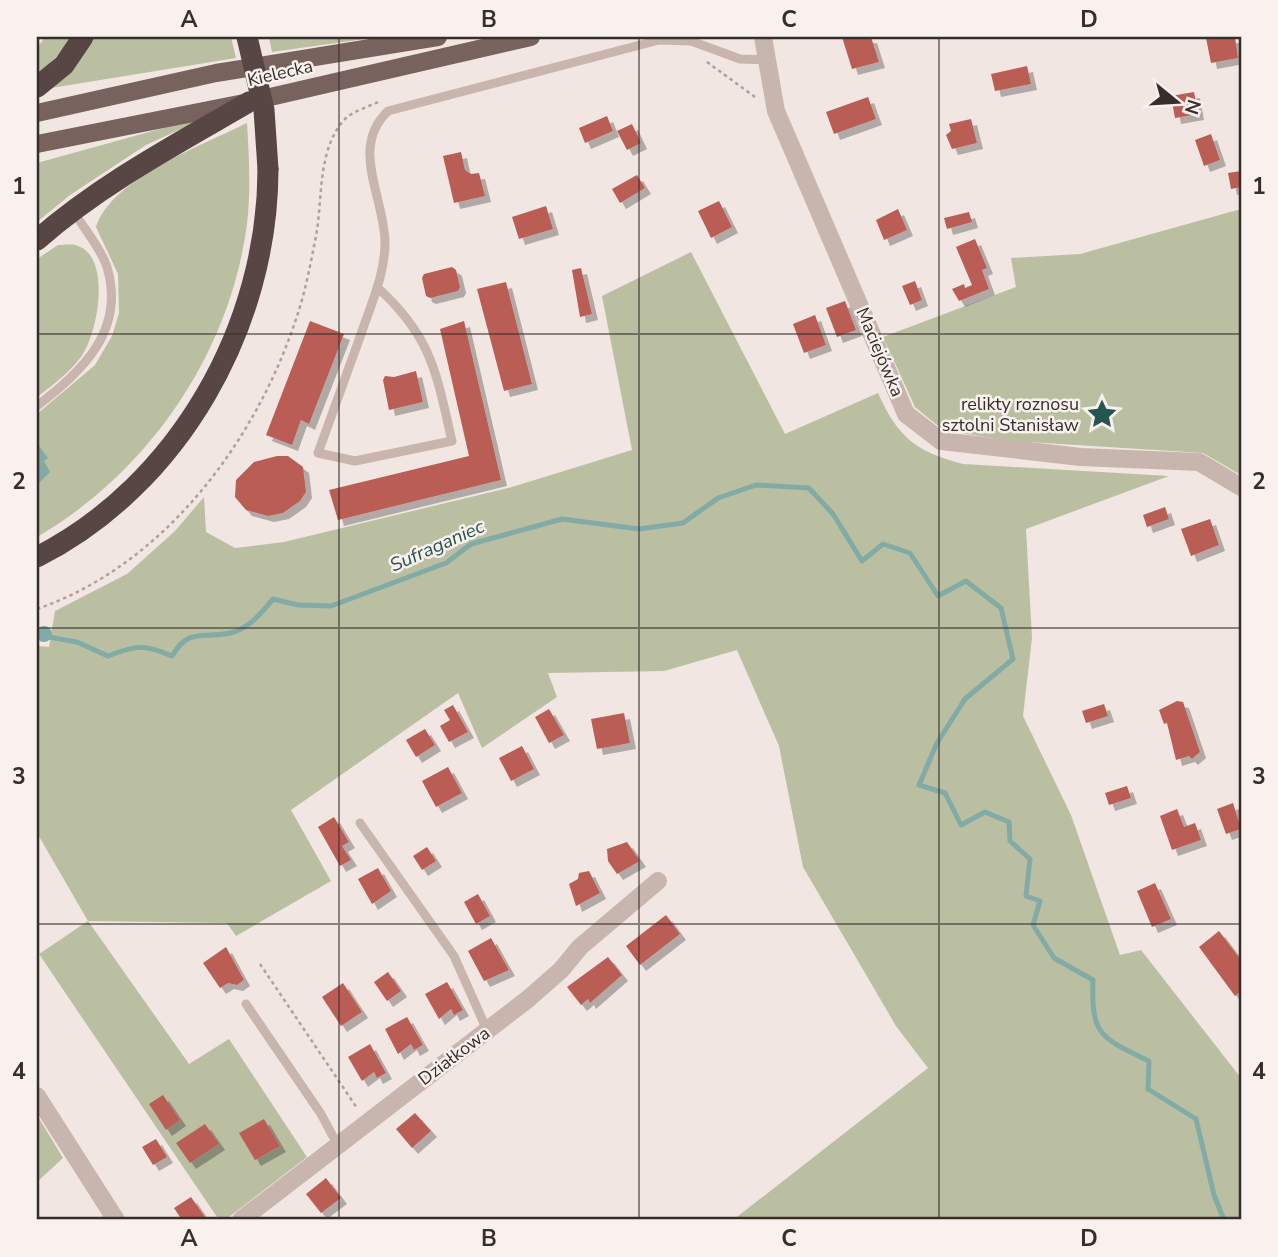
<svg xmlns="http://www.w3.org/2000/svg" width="1278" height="1257" font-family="'Nunito Sans',sans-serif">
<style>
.green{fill:#babfa2}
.water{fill:#82aba6}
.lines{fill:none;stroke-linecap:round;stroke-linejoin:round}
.stream{stroke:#82aba6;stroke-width:5}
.building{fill:#ba5d55;filter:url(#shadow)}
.path{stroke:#b49f98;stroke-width:2.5;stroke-dasharray:3.5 3.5;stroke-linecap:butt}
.service{stroke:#c8b5ad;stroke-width:9}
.minor{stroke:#c8b5ad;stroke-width:18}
.primary{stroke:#78625e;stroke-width:18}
.motorway{stroke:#574643;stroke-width:21}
.motorway-bridge{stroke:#574643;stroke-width:21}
.grid{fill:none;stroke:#372d2b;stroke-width:2;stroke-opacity:0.55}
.labels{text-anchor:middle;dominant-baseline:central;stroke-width:5;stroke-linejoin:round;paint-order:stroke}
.street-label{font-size:18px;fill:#372d2b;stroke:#f9f1ed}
.poi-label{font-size:18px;fill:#372d2b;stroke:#f9f1ed;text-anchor:end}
.water-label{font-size:19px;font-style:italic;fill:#245550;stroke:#f9f1ed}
.neatline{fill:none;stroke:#372d2b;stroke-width:2.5}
.grid-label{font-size:23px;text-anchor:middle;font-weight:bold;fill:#372d2b}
</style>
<defs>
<filter id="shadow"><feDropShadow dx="6" dy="6" stdDeviation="0" flood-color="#0004"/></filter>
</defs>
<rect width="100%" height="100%" fill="#f1e6e1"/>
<g class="green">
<polygon points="45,37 70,37 64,49 37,76 37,48"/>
<polygon points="94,37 231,37 236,58 51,88"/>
<polygon points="269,37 379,37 272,52"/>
<polygon points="214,114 146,145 70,195 37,222 37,163"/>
<path d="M247 123C249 157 251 190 247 224 230 353 149 472 37 537V414L95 365 112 336 119 313 118 274 96 227C112 178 203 145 247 123Z"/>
<polygon points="1241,209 1241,475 1203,453 1011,441 943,430 915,407 883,337 1016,287 1011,258 1080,254"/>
<path d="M58 245C63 245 70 244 75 245 113 254 98 334 81 357 69 373 53 385 37 397V259Z"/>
<path d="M691 252 785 434 878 393C898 438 917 452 963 464L1169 476 1026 529 1032 638 1023 716 1071 815 1120 955 1141 950 1241 1078V1220H733L928 1068 896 1026 803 867 779 746 737 650 664 671 548 673 557 697 482 748 458 693 291 810 331 881 236 936 227 923 88 921 189 1064 229 1039 307 1157 225 1220H219L39 954 88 921 37 833V646L49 647 55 611 127 574 175 531 204 497 206 532 235 548 284 542 512 487 632 450 602 296Z"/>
<polygon points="37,1115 63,1158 37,1182"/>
</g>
<g class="water">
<polygon points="39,446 48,458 44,461 50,472 37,485"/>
<circle cx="44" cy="634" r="8"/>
</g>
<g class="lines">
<path class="stream" d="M37 635 77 642 108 656C137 645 143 644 172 656 189 627 202 639 230 633 249 629 261 613 273 599L298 605 331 606 446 563 471 544 562 519 639 529 683 523 718 498 756 485 809 488 833 514 862 561 883 544 910 553 938 596 966 581 1001 608 1013 659 965 699 937 743 919 785 945 793 961 825 985 812 1009 822 1010 841 1030 859 1026 896 1040 901 1033 925 1054 958 1093 980C1091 1036 1101 1038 1149 1061L1148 1089 1196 1119 1214 1195 1224 1220"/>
</g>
<g class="building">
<polygon points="842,37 871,37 879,62 852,69"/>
<polygon points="1235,37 1238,58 1211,63 1206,38"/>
<polygon points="1027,66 1031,84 995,91 991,74"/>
<polygon points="1194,92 1198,114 1175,118 1171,96"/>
<polygon points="868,97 876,119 834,134 826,112"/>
<polygon points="607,116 613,131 585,143 579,128"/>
<polygon points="971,119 977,143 952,149 946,135 951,131 949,124"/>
<polygon points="632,124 641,143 627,150 617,131"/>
<polygon points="1211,134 1220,160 1204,166 1195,140"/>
<polygon points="461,152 465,170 471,174 479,173 485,196 454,203 443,156"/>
<polygon points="1241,171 1241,187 1231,189 1228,173"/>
<polygon points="637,175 645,188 620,203 612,189"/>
<polygon points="719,201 732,227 711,238 698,211"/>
<polygon points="546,206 553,229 519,239 512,217"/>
<polygon points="898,209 907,230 884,240 876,220"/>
<polygon points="969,212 972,222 947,229 944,218"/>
<polygon points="975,239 987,268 982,270 989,289 959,301 952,289 964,284 965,288 972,285 956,247"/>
<polygon points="452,267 456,270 460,287 458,291 430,298 426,296 422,278 424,274"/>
<polygon points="581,268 592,314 580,317 572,270"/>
<polygon points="915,281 922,300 910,305 902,286"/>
<polygon points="506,282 532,384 504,391 477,289"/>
<polygon points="845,301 856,330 837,337 826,308"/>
<polygon points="815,315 826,345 804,353 793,324"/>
<polygon points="310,321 344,334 309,424 301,420 292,445 266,435"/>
<polygon points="464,321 501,480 338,520 329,490 469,456 440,329"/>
<polygon points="416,371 423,402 389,410 383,380 385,376 394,377"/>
<polygon points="277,456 288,456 303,467 306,492 300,501 283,513 268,516 246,510 235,497 236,480 254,462"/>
<polygon points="1165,507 1169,519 1147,527 1143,515"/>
<polygon points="1210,519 1219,545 1191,556 1181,529"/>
<polygon points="1177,701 1183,702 1200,752 1192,759 1189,756 1176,760 1167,723 1164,724 1159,710"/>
<polygon points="1104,704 1108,716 1086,723 1082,711"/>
<polygon points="453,705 468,732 449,742 440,726 450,720 444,710"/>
<polygon points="549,709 564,735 549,743 535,717"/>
<polygon points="624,713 630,743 597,749 591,719"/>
<polygon points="425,729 435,745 416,757 406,740"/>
<polygon points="522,746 534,769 511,781 499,758"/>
<polygon points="448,767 462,793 436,807 422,781"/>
<polygon points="1127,786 1131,798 1109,805 1105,793"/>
<polygon points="1233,803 1241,829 1226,834 1217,809"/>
<polygon points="1177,809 1184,827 1195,823 1201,840 1172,850 1160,816"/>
<polygon points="334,817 349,842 342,846 351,860 340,866 318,827"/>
<polygon points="627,842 640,861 617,874 608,861 607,849"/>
<polygon points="427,847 436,861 422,870 413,856"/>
<polygon points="378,868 391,891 372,904 358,879"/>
<polygon points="589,871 600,893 576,906 569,884 578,879 579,873"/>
<polygon points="1155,883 1171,919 1152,927 1137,891"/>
<polygon points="478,894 490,916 476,924 464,902"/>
<polygon points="666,915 680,934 640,965 626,946"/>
<polygon points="1219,931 1241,960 1241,991 1235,996 1199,947"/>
<polygon points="491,938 509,970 484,981 468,951"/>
<polygon points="226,947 244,980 237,985 228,983 220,988 203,963"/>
<polygon points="608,957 622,975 590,1003 588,999 581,1005 567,987"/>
<polygon points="388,972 401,991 387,1001 374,982"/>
<polygon points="447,982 463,1010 454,1015 451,1009 439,1019 425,994"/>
<polygon points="343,983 362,1012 341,1026 322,997"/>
<polygon points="407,1017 423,1045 414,1050 411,1044 398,1054 385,1029"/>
<polygon points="370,1044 386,1073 377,1078 374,1072 362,1081 348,1057"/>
<polygon points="163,1095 180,1120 166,1130 149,1104"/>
<polygon points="415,1113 431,1131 412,1148 396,1129"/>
<polygon points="264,1119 280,1146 255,1160 239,1133"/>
<polygon points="205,1124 219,1144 190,1163 176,1143"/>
<polygon points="156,1139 167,1157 153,1165 142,1147"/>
<polygon points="326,1178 341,1198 321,1213 306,1194"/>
<polygon points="191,1197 207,1220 182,1220 174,1208"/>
</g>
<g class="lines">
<g class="path">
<polyline points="707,62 755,97"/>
<path d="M37 609C165 565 258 439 298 313 306 289 311 261 316 236 323 198 317 149 345 119 353 111 368 107 378 102"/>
<polyline points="260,964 357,1108"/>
</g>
<g class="service">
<path d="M377 287C432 337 436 372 452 441L355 461 318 453C332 414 346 375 360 337 370 307 385 275 385 243 385 198 349 148 388 111L659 40 691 41 740 59 768 60"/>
<path d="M37 406C82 371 126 331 107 267 101 248 84 229 74 212"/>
<polyline points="360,823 454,956 487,1030"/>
<polyline points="246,1004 321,1114 337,1144"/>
</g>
<g class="minor">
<polyline points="763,37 776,111 906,414 941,441 1081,457 1199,462 1241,487"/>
<polyline points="37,1096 116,1220"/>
<polyline points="241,1220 528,999 561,970 580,947 658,881"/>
</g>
<g class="primary">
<polyline points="37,113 216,73 438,37"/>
<polyline points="37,144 249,102 531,37"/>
</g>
<g class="motorway">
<polyline points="37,87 64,65 83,37"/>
<path d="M37 240C101 184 175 145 249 102"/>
<path d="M37 557C179 485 268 326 268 169"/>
</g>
<polyline class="motorway-bridge" points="247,37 264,110 268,169"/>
</g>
<path class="grid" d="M339 37V1220M639 37V1220M939 37V1220M37 334H1241M37 628H1241M37 924H1241"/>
<defs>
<g id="sight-bare" transform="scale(2.415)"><path d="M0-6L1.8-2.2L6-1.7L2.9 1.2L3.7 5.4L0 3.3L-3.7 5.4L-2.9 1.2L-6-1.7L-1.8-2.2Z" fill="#245550" stroke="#f9f1ed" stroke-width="2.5" paint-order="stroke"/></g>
</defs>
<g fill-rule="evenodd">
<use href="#sight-bare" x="1102" y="414"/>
</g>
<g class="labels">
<g class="street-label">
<text transform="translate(280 73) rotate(-13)">Kielecka</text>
<text transform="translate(880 352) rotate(67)">Maciejówka</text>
<text transform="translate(454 1056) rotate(-37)">Działkowa</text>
</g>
<g class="poi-label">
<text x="1079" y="404">relikty roznosu<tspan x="1079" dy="21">sztolni Stanisław</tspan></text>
</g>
<g class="water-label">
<text transform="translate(437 546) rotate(-24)">Sufraganiec</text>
</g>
</g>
<rect width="1278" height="1257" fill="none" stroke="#f9f1ed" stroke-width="77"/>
<g transform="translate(1177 102) rotate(108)" stroke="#f9f1ed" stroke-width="5" paint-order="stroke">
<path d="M0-5L12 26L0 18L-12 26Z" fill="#372d2b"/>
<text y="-10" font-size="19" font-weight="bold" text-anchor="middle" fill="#372d2b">N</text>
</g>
<rect x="38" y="38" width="1202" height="1180" class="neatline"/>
<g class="grid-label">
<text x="189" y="27">A</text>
<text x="489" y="27">B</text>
<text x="789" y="27">C</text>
<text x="1089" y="27">D</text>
<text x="19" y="194">1</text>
<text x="1259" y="194">1</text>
<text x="19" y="489">2</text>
<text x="1259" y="489">2</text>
<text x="19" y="784">3</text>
<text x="1259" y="784">3</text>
<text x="19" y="1079">4</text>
<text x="1259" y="1079">4</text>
<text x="189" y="1246">A</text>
<text x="489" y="1246">B</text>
<text x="789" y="1246">C</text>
<text x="1089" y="1246">D</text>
</g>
</svg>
